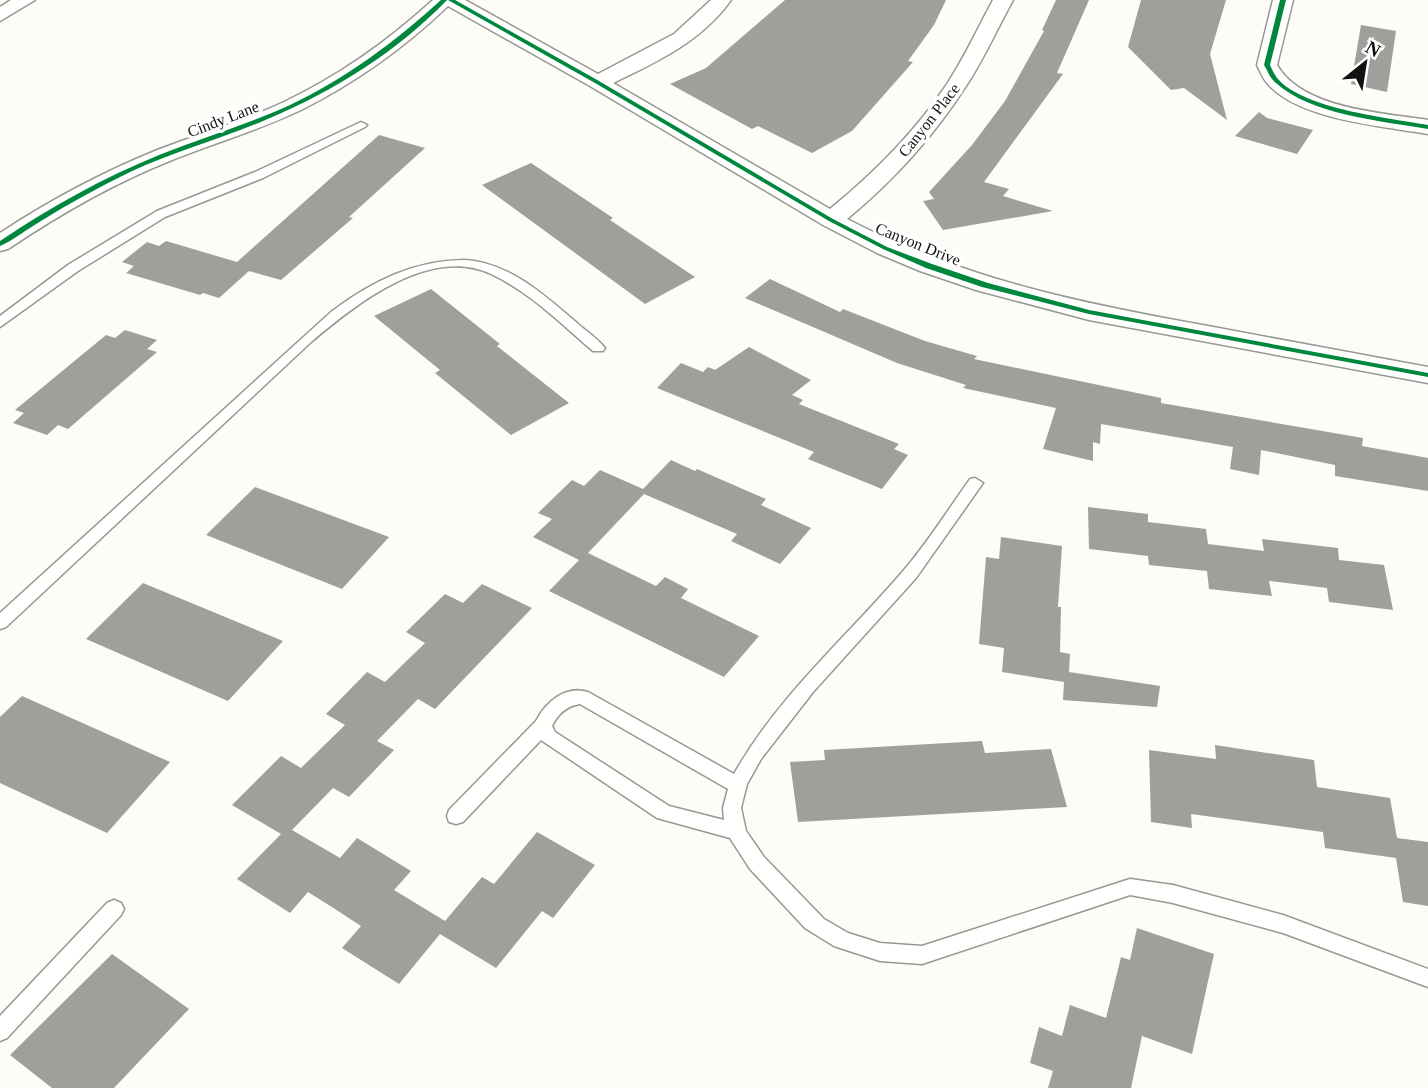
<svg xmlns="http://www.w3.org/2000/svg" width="1428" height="1088" font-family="Georgia,serif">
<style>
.building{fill:#a19f9c}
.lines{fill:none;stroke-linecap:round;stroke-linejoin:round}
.service-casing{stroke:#979795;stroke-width:3}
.minor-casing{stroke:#979795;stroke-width:3}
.service{fill:#fffffe;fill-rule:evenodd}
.minor{fill:#fffffe;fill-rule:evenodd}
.cycleway-casing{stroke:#fff;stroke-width:4}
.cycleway{fill:#00873e;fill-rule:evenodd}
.labels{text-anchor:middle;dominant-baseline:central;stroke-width:7;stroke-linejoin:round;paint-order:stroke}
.far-street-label{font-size:16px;fill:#111;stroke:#fff}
</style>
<rect width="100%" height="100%" fill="#fdfcf7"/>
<g class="building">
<polygon points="785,0 946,0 934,25 908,61 913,62 852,131 812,153 758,126 752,129 670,84 706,68"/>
<polygon points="1056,0 1089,0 1057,73 1063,74 984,182 1009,189 1003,196 1053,211 943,230 923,201 934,199 929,192 972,145 1005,101 1044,31 1042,30"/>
<polygon points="1141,0 1226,0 1210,54 1227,120 1184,88 1171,90 1128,47"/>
<polygon points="1361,25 1396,31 1387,92 1351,84"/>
<polygon points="1259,112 1267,118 1313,130 1297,154 1235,136"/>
<polygon points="379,135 425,148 349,217 353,218 281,280 249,271 219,298 203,293 200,295 126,273 134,266 122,262 147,242 159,246 166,241 237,262"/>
<polygon points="531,163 613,218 610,220 695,277 645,304 482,185"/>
<polygon points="770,279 840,312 843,309 925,341 977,356 974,359 1161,398 1161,403 1363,438 1362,446 1428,458 1428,491 1335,476 1335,465 1261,450 1259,475 1230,469 1233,447 1101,424 1100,444 1093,442 1093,461 1043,449 1056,408 963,388 966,385 897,363 745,298"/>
<polygon points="431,289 500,344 497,346 569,403 511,435 435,373 440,370 374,316"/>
<polygon points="125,330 157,340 147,349 157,352 68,429 58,425 47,435 13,423 24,413 15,410 106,335 115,338"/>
<polygon points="749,347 811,380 792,395 803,400 799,404 899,444 894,449 908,455 882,489 808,459 814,452 657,388 681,363 703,372 708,367 715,370"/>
<polygon points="671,460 695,471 697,469 766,499 761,505 811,528 780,564 731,541 737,534 644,494 588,553 656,586 665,577 688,589 681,598 759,636 724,677 549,591 579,560 533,537 552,519 538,513 572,480 584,486 600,470 643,489"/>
<polygon points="255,487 389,537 342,589 206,535"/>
<polygon points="1088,507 1148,514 1148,522 1206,529 1208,544 1264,551 1262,539 1338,548 1339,560 1384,565 1393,610 1329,602 1327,588 1269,581 1272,596 1209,589 1207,571 1149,565 1148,556 1089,549"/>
<polygon points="1001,537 1062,546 1058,607 1061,607 1060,652 1070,654 1069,672 1160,686 1157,707 1063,700 1064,682 1002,672 1004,648 979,644 986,557 999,559"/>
<polygon points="143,583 283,641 228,701 86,639"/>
<polygon points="482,584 532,608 435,709 418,699 377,741 394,750 349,797 333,788 292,830 340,858 357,838 411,871 394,890 445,921 482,877 494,884 537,832 595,865 553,918 542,911 496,968 440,934 399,984 342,948 361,926 335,909 308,892 290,913 237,879 281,834 232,805 281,756 301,768 345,725 326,714 367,672 385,682 425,643 406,632 445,594 463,603"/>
<polygon points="22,696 170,762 107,833 0,783 0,717"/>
<polygon points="982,741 985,753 1051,749 1067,807 798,822 790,762 825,760 824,750"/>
<polygon points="1215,745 1314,760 1317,787 1390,798 1397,838 1428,842 1428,906 1403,902 1396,858 1325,848 1323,832 1191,814 1192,828 1151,822 1149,750 1216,759"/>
<polygon points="1137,928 1214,954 1192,1054 1142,1036 1131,1088 1048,1088 1053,1071 1030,1063 1039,1027 1062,1036 1070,1005 1106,1018 1121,957 1130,960"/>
<polygon points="112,954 189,1009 114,1088 52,1088 10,1055"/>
</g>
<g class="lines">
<g class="service-casing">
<g id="service">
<polygon points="361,122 367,125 365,127 263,178 165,217 78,271 0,327 0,316 68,265 157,211 255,172"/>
<path d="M465 260C510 263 544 295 577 323 586 331 597 338 605 348L603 351H593C561 324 530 292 491 274 429 245 355 305 311 342L6 627 0 629V613L331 312C371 282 414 260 465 260Z"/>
<path d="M975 478 983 483 916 578 813 692 761 759 747 784 741 808 746 831 764 857 824 919 848 933 880 943 922 946 1130 879 1173 885 1283 915 1428 969V987L1283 933 1173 903 1130 895 922 964 880 961 834 946 805 928 750 869 730 838 657 818 541 740 463 822 456 824 449 822 447 816 449 810 536 721C546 702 565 685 588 692L734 774C778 696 846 638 904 570 928 542 948 510 970 479ZM580 704 728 789 723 808 724 820 669 806 555 732 552 726C558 714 566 706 580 704Z"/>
<polygon points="114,900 121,903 124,909 121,915 7,1038 0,1041 0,1016 107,903"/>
</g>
</g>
<g class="minor-casing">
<g id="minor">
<polygon points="11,0 35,0 0,21 0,7"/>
<path d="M433 0H465L598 74 674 34 711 0H731C702 41 657 62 613 83L830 209C874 173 915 132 947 84 964 58 978 28 993 0H1013C997 29 984 59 966 86 934 136 893 181 847 219 963 279 1080 303 1208 326 1281 340 1355 353 1428 367V383L1089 320 976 290 920 271 877 253 823 225 590 86 448 6C404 48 355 83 301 110 259 130 215 143 172 160 114 183 60 214 8 249L0 251V233C49 201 101 173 155 151 198 134 242 122 284 102 339 76 388 41 433 0Z"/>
<path d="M1273 0H1293L1277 65C1302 109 1383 113 1428 120V134C1383 126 1299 120 1268 84 1263 79 1260 71 1257 65Z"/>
</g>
</g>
<use href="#service" class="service"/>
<use href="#minor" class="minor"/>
<g class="cycleway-casing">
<g id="cycleway">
<path d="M441 0H447C398 51 334 91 270 118 224 138 176 151 130 172 99 187 70 203 41 221 27 229 14 240 0 246V241C50 207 103 178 159 155 202 138 246 125 288 106 345 79 395 42 441 0Z"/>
<polygon points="448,0 455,0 599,81 833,219 887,247 932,264 988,283 1089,310 1428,373 1428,377 1089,314 982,287 926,268 883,249 829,221 595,83"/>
<path d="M1280 0H1286L1270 65C1272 69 1275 76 1278 79 1304 109 1389 118 1428 125V129C1382 121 1311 115 1276 83 1270 79 1268 71 1264 65Z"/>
</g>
</g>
<use href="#cycleway" class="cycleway"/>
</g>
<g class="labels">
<g class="far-street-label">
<text transform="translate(223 119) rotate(-21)">Cindy Lane</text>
<text transform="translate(929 120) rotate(-52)">Canyon Place</text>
<text transform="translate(918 244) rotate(22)">Canyon Drive</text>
</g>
</g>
<g transform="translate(1365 63) rotate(30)" stroke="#ffffff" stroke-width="5" paint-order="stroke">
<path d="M0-5L12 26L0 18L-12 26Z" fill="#111111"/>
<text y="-10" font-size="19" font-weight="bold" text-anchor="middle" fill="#111111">N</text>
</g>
</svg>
